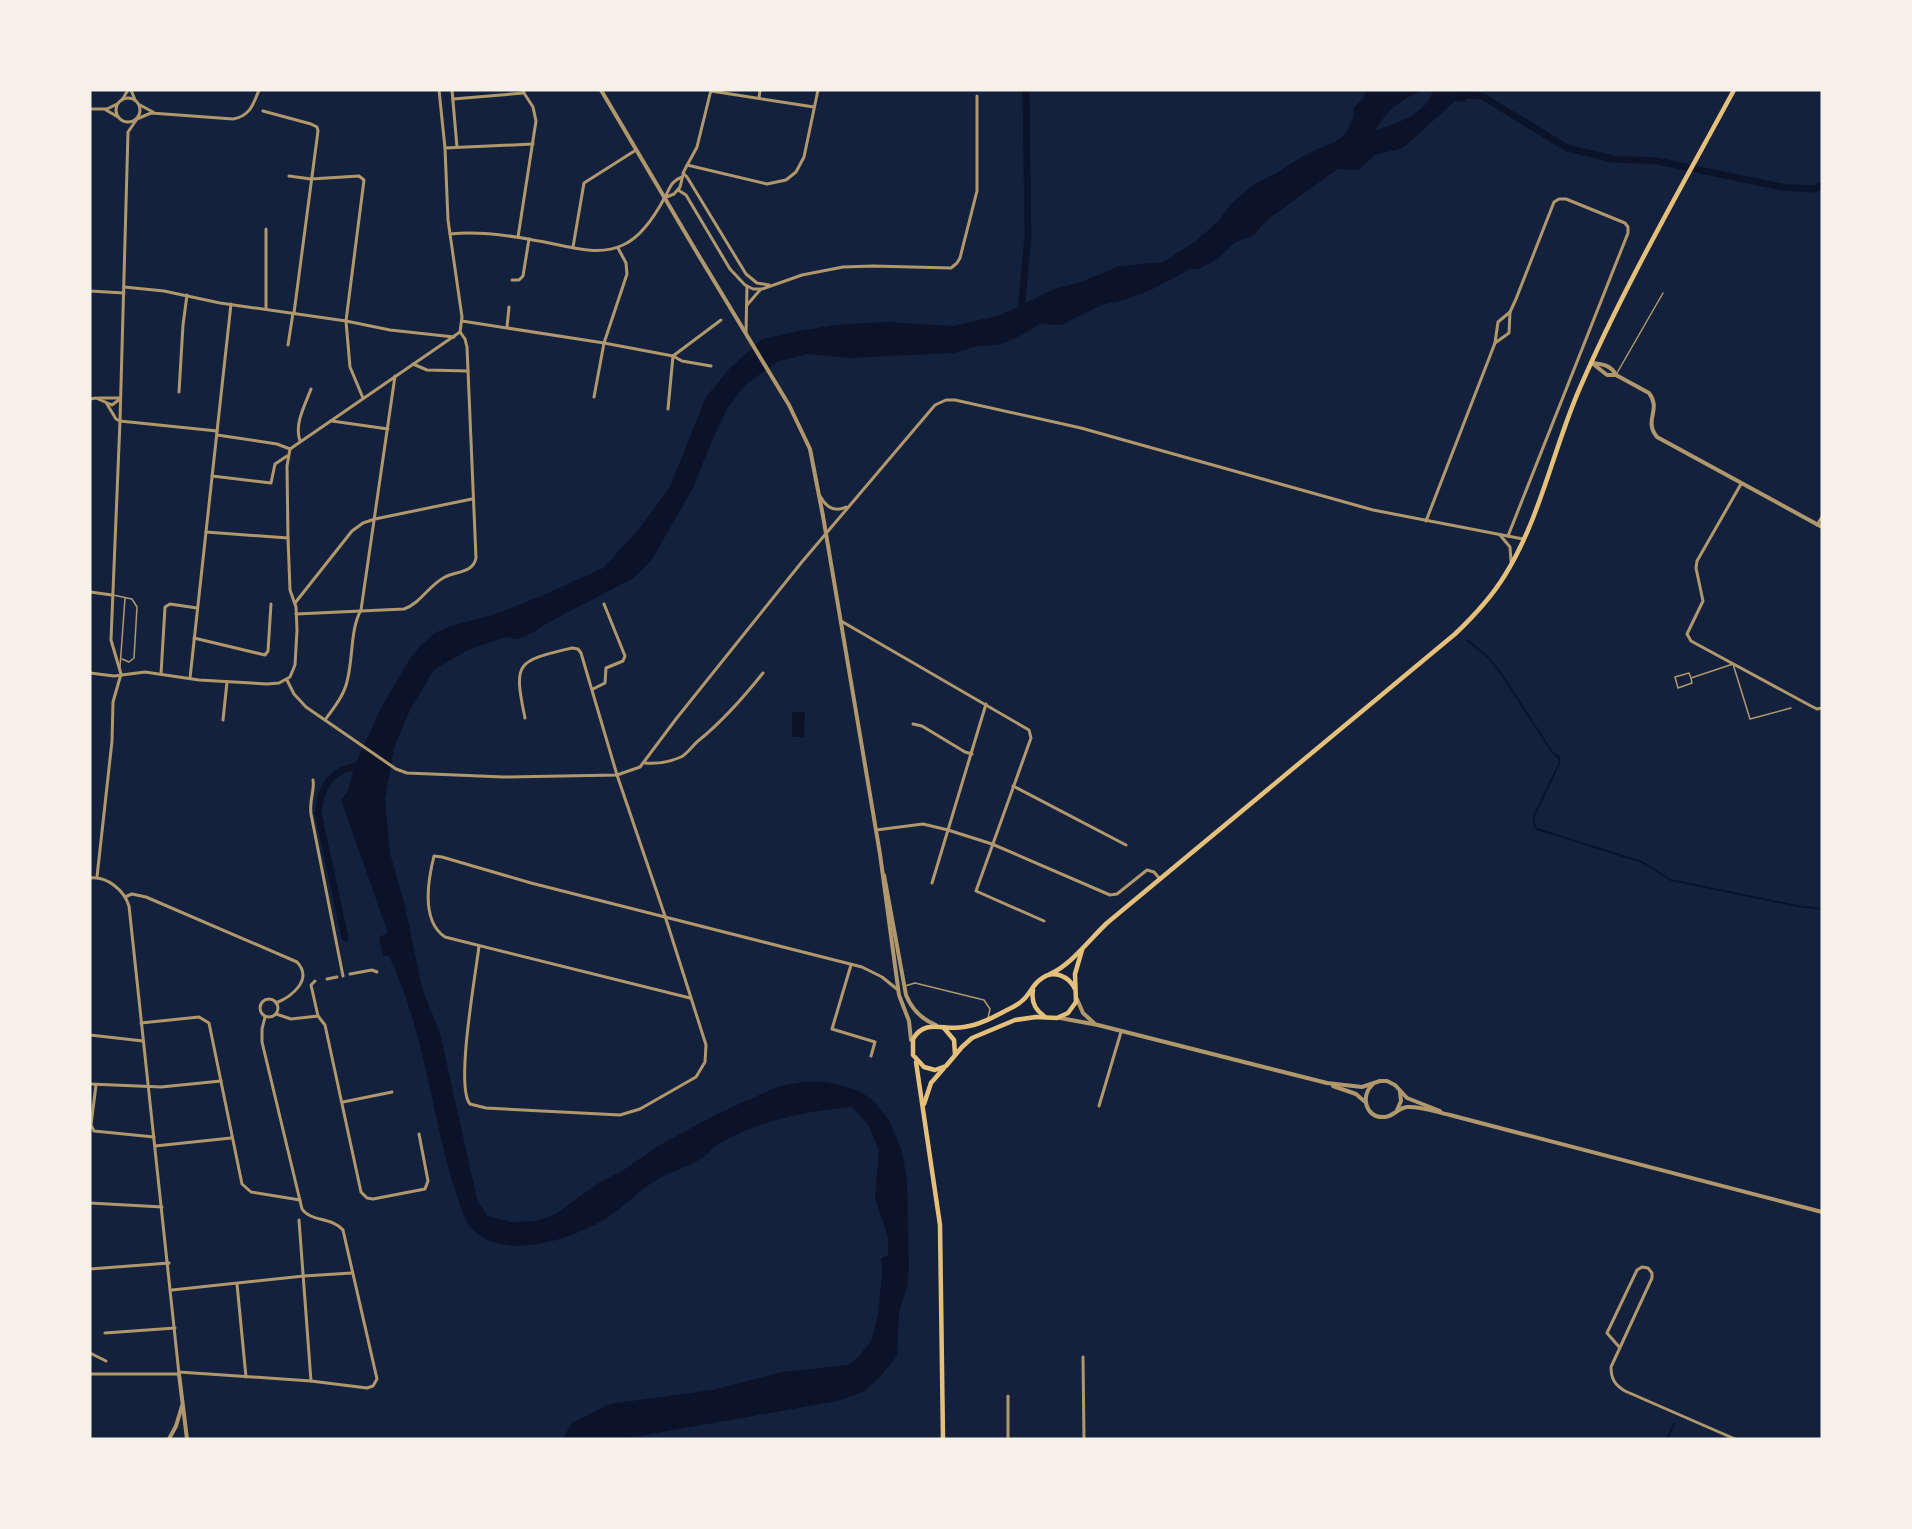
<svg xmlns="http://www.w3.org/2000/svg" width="1912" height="1529" font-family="Commissioner,sans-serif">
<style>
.water{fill:#0b132b}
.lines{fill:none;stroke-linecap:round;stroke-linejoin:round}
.stream{stroke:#0b132b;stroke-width:2}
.canal{stroke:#0b132b;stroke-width:7}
.service{stroke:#b1986c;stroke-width:1.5}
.minor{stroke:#b1986c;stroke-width:3}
.tertiary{stroke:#b1986c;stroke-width:4}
.primary{stroke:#e5c07b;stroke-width:4.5}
</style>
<rect width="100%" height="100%" fill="#14213d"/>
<g class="water">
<path d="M1366 90H1424C1403 98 1386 110 1376 130 1398 123 1427 114 1433 90H1469L1465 102 1455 101 1403 148 1375 155 1358 170 1338 169 1267 220 1254 235 1234 243 1218 259 1199 269H1190L1151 290 1124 300 1102 305 1061 325 1040 324 1022 335 1002 344 973 347 955 353 849 358 808 354 779 361 745 385 728 407 711 443 693 488 651 561 634 578 549 622 534 632 518 639 505 637 466 651 434 670 410 710 394 748 385 799 390 853 405 906 422 988 440 1033 477 1199 487 1216 512 1222 536 1221 556 1214 597 1184 625 1169 658 1146 715 1115 779 1086 804 1082H827L858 1090 875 1102 890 1122 902 1151 907 1181 909 1267 907 1287 899 1312 897 1355 894 1360 880 1377 864 1391 838 1401 640 1436 616 1439H562L572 1423 609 1404 712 1390 782 1372 848 1365 858 1357 871 1341 878 1315 882 1273 881 1258 888 1255V1237L875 1198 879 1151 869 1126 852 1107C807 1111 756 1121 717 1145 712 1148 709 1154 704 1157 689 1167 670 1171 655 1181 638 1191 625 1206 608 1217 575 1239 500 1264 469 1226 465 1220 462 1211 460 1205 451 1180 445 1156 439 1130 426 1071 415 1011 389 956H383L379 937 388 933 341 800 348 791 354 767 382 706 411 657 420 646 435 633 448 627 495 614 539 597 603 568 639 529 670 486 706 397 730 368 762 339 798 331 843 324 889 322 953 326 1001 315 1054 289 1081 282 1119 266 1163 262 1196 241 1218 221 1233 202 1253 185 1275 174 1303 156 1340 139 1347 131 1353 118 1354 107 1363 99Z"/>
<polygon points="792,712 805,712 804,737 792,737"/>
</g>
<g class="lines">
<g class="stream">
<polyline points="1467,640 1488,657 1502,675 1552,752 1559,758 1559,764 1534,816 1534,824 1537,829 1642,862 1671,880 1797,906 1822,909"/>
<polyline points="1667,1439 1674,1424"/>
</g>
<g class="canal">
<polyline points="1460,95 1482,96 1567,148 1613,159 1657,161 1782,187 1814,189 1822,185"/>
<polyline points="1021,312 1028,236 1026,90"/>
<path d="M345 938 318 813C321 784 332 769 362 765"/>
</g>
<g class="service">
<polyline points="1617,373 1663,293"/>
<polyline points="113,595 132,599 137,607 134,658 129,662 122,659"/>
<polyline points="120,667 125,598"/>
<polyline points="1691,678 1692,683 1678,688 1675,677 1689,673 1691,678 1733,664 1750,719 1791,708"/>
<polyline points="905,986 915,983 984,1000 990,1009 988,1018"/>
</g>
<g class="minor">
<polyline points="131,90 135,100"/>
<polyline points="439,90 445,148 448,220 462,317 460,332"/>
<polyline points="452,90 457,147"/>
<polyline points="711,91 814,107"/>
<polyline points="759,98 760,90"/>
<circle cx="128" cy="110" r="12"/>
<polyline points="453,99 524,93"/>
<polyline points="122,100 128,90"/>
<polyline points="140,105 153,112"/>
<polyline points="90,109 107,109 117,104"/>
<polyline points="106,110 118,117"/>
<polyline points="263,111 311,124 317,127 318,131 294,313"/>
<polyline points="445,148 533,144"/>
<polyline points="687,165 767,184 786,180 796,172 804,157 818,90"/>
<polyline points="683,173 687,177 746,274 757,283 769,285"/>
<polyline points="289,176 311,179 359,176 364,180 346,321 350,367 363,398"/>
<polyline points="678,190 686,195 730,269 745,285 753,289 762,289 802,275 843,267 873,266 951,268 957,263 960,258 977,191 977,96"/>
<polyline points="664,198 674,194 680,187 684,171 697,147 711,90"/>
<polyline points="266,229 266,309"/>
<path d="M450 234C477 231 507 235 533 240 561 244 596 258 623 245 641 237 656 214 665 197 670 188 671 181 682 177"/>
<polyline points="518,237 536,121 533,107 522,90"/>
<polyline points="573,247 584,183 636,150"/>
<polyline points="512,280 519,280 523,276 529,239"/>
<polyline points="124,287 164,291 220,303 346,321 390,330 454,337"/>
<polyline points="90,291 124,293"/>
<polyline points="747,305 760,290"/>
<polyline points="462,321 604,343 673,356 682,361 711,366"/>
<polyline points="507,327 509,307"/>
<polyline points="746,332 747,286"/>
<polyline points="1495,343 1509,333 1510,312"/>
<polyline points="288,345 293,313"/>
<polyline points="673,356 721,320"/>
<polyline points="413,364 427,370 468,371"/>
<polyline points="179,392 183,325 187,295"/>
<polyline points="594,397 604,343 627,274 626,263 618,248"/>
<polyline points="98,398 119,398"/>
<polyline points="90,399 96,398 112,405 120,399"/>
<polyline points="107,404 116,419 120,421 217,431"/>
<polyline points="668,409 673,356"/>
<polyline points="332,421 388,429"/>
<polyline points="217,435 277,444 290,449"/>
<path d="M300 441C294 424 305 405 311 389"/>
<polyline points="290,449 460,332"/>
<polyline points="212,476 271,483 275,464 287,456"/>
<polyline points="1741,484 1697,561 1696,568 1703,601 1687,634 1691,641 1811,706 1817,709 1822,708"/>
<path d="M820 496C826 507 834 513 846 507"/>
<polyline points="1426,521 1495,343 1498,322 1510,312 1516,299 1554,202 1559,199 1566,199 1625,223 1628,227 1628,233 1508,536"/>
<polyline points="1817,525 1822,517"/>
<polyline points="206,532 288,538"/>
<polyline points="1500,535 1510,547 1511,561"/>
<polyline points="90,592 112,595"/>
<polyline points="295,603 352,531 363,523 375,519 472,499"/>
<path d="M296 614 404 609C421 603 429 585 445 577 457 571 473 573 476 558L467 347 465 339 460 332"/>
<polyline points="841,621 1029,730 1031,738 976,891 1044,921"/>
<polyline points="194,638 265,655 268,651 271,604"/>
<polyline points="90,673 114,676 145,672 199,680 267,684 279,683 290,677 295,665 297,630 296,607 290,590 288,538 287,466 290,449"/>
<polyline points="161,674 165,607 170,604 197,608"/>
<polyline points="190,678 231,304"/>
<polyline points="287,680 294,694 306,707 396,769 407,773 504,777 617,775 640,767 676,719 801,563 935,405 946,400 955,400 1081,428 1373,510 1523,539"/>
<polyline points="593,689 605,683 606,668 623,661 625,656 604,604"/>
<polyline points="223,720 227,682"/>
<path d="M325 720C332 710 341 700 345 688 354 665 349 631 361 610L395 376"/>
<polyline points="913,724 922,726 965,752 972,754"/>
<path d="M645 763C657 764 670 762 681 757 688 753 692 746 698 741 723 721 743 698 763 673"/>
<path d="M313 780C315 789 309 801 311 814L343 976"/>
<polyline points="1013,786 1126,845"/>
<polyline points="876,830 923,824 948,830 992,844 1110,895 1117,894 1147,870 1154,872 1160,879"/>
<path d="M97 877 112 741 113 702 121 674 111 640 120 421 128 132 137 119 151 113 233 119C250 116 253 105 259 90"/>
<path d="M90 878C107 876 124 890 129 906L179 1374H90"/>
<polyline points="932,883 986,704"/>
<path d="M125 897 132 894 146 897 297 962C313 979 293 996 276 1003"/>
<path d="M479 946C476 973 455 1087 470 1104L486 1108 620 1115 640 1109 696 1077 705 1062 706 1045 665 916 617 775 581 653 578 649 572 648C517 661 513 661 525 718"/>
<polyline points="851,965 832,1029 875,1042 871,1056"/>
<polyline points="350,974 372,970 377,972"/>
<polyline points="327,979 337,977"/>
<polyline points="315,981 311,985 318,1016"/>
<path d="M690 998 445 937C421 921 428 880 434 856L442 857 531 883 862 967 882 977 898 990"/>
<circle cx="269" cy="1008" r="9"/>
<polyline points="276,1014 291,1019 318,1016 325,1025 361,1192 367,1198 373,1199 425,1189 428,1181 419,1134"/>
<polyline points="141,1023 199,1017 209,1023 242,1184 251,1192 300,1200"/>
<polyline points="90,1035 143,1041"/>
<polyline points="90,1084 161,1087 221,1081"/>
<polyline points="96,1085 91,1125 94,1131 154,1137"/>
<polyline points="343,1102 392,1092"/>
<polyline points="1099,1106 1121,1032"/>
<polyline points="155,1146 231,1138"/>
<polyline points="90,1203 162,1207"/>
<polyline points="299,1220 311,1381"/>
<polyline points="90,1269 169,1263"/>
<polyline points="237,1284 246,1377"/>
<polyline points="172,1290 304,1276 352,1273"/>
<polyline points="105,1333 175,1328"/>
<path d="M1620 1348 1607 1333 1637 1270 1642 1267 1648 1268 1652 1273V1278L1611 1367C1611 1379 1615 1385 1625 1391L1735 1439"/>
<polyline points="90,1353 106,1361"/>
<polyline points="1083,1357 1084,1439"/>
<path d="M179 1372 311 1381 367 1388 373 1386 377 1379 343 1230C332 1217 311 1222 302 1209L262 1042V1029L265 1017"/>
<polyline points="1008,1396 1008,1439"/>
</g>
<g class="tertiary">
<polyline points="601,90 696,251 789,405 810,449 823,516 863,753 880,854 899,995 909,1021 911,1040"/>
<path d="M1592 363 1607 375H1616L1649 393C1662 410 1643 420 1657 437L1822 527"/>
<path d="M1592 363C1602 364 1611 365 1616 375"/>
<path d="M884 875 906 995C912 1010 921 1019 936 1025"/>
<polyline points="1077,999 1083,1013 1095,1024"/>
<polyline points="1060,1018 1098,1025 1327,1083 1362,1087 1380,1081 1387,1081 1395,1085 1407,1098 1440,1111"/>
<path d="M1373 1084C1360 1095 1365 1119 1385 1117 1394 1116 1398 1108 1407 1107 1421 1106 1436 1112 1450 1115L1822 1212"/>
<polyline points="1333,1086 1356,1094 1364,1101"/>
<polyline points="1397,1110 1401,1101 1400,1092"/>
<polyline points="179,1374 187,1439"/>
<polyline points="169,1439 176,1426 182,1406"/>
</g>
<g class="primary">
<path d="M1050 974C1071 965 1090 939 1107 923L1455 634C1474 616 1491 598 1505 575 1540 519 1553 450 1579 390 1623 288 1681 188 1734 90"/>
<path d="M1075 989C1069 976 1053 969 1041 979 1033 984 1030 994 1023 1000 1018 1005 1013 1007 1007 1010 994 1017 979 1025 964 1027 944 1031 925 1018 913 1039V1055L924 1067 935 1070 946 1066 962 1047 972 1038 1015 1020 1036 1017 1057 1018 1068 1013 1076 1002 1075 974 1082 950"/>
<path d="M1033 990C1031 1001 1034 1009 1044 1016"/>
<polyline points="944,1028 954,1040 955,1054"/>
<polyline points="916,1062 940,1225 943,1439"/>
<polyline points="924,1104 931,1083 944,1068"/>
</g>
</g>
<rect width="1912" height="1529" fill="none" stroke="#f6f1e7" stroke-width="183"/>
</svg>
